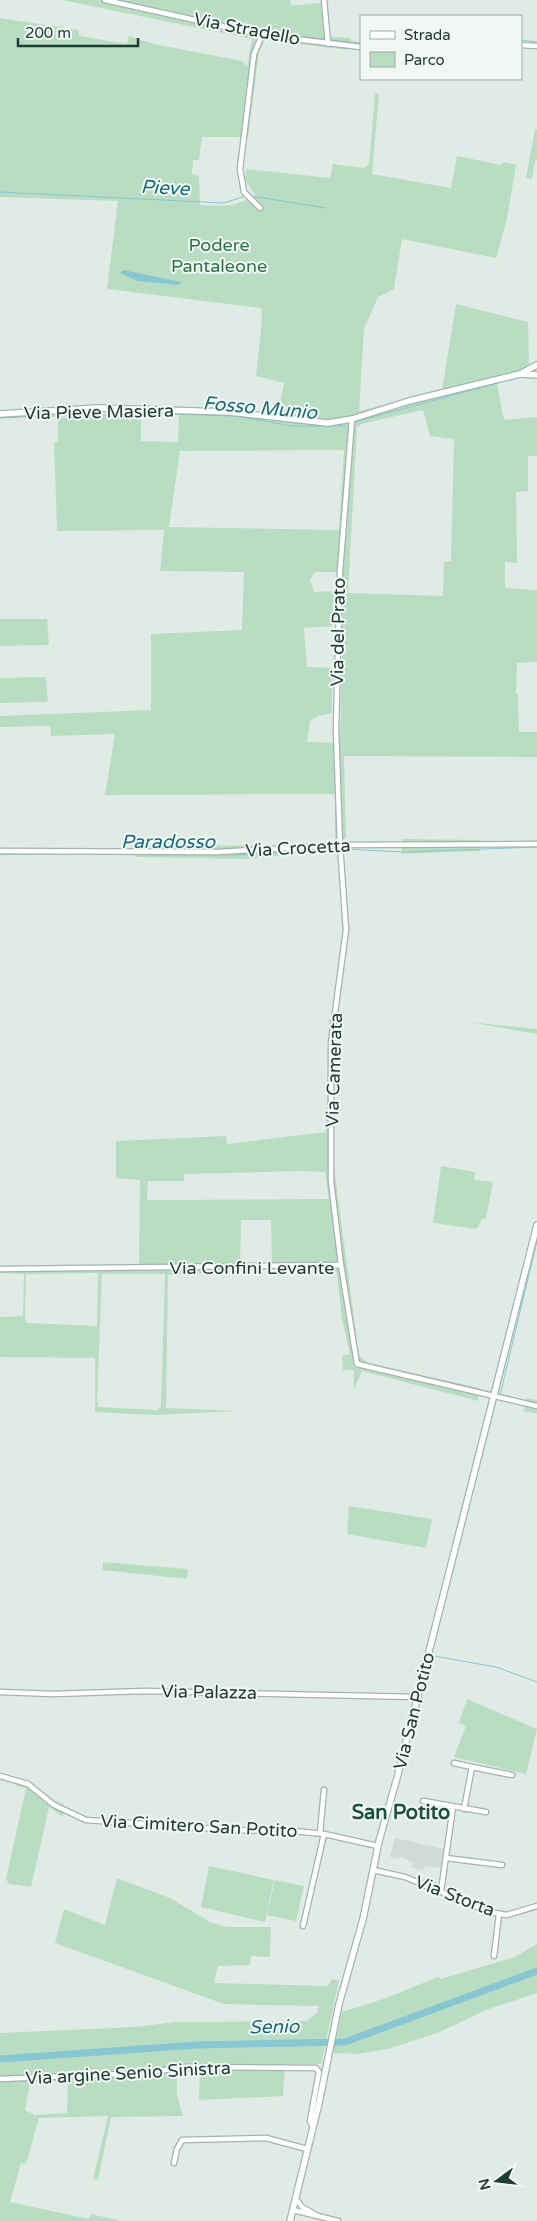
<svg xmlns="http://www.w3.org/2000/svg" width="537" height="2221" font-family="'Varela Round',sans-serif">
<style>
.built{fill:#cfdbd5}
.green{fill:#b9ddc2;fill-rule:evenodd}
.water{fill:#88c7d1}
.lines{fill:none;stroke-linecap:round;stroke-linejoin:round}
.stream{stroke:#88c7d1;stroke-width:1}
.river{stroke:#88c7d1;stroke-width:7}
.street-casing{stroke:#a4b3ad;stroke-width:7}
.secondary-casing{stroke:#9fb7ae;stroke-width:8}
.street{stroke:#fff;stroke-width:4.5}
.secondary{stroke:#fff;stroke-width:5.5}
.labels{text-anchor:middle;dominant-baseline:central;stroke-width:4;stroke-linejoin:round;paint-order:stroke}
.street-label{font-size:18px;fill:#213c34;stroke:#f1f8f4}
.park-label{font-size:18px;fill:#2b7346;stroke:#f1f8f4}
.water-label{font-size:19px;font-style:italic;fill:#1a6a79;stroke:#f1f8f4}
.quarter-label{font-size:20px;font-weight:bold;fill:#1d4e41;stroke:#f1f8f4}
</style>
<rect width="100%" height="100%" fill="#e1ebe6"/>
<polygon class="built" points="395,1838 444,1849 442,1868 425,1866 424,1870 412,1868 413,1863 402,1857 400,1856 399,1859 390,1857"/>
<g class="green">
<path d="M62 0H290L291 6 328 2 330 37 351 38 349 50 265 40 259 52 248 137H202L199 160H193L192 174 199 176 200 205C222 207 236 207 255 195L245 180 246 169 330 178 333 164 364 168 369 164 375 94H379L372 174 451 188 457 156 501 165 504 162 516 165 507 219 496 258 402 239 394 289 378 297 364 329 359 411 442 391 456 304 528 322 529 369 497 384 504 420 537 417V456H528V491L516 492 517 563 505 562V588L537 590V662L517 663 516 694H518L519 732H537V757L344 756 346 838 335 842V794L105 795 115 734 51 736 50 726 0 727V716L151 710V634L242 630 244 572 160 571 164 530 57 531 54 443 58 441V418L141 415V441L178 442 179 408 278 414 284 383 256 376 262 320 261 308 107 289 118 201 0 197V18L79 30V36L127 44 129 36 154 44 242 61 247 66 252 39ZM423 410 430 436 454 439 451 561 444 562 443 596 348 593 357 428 361 424ZM344 450 339 530 169 527 180 451ZM315 572H343L340 743 307 742 310 721 318 716 332 713V668L307 667 304 628 332 626 334 591 314 592 310 580Z"/>
<polygon points="535,129 537,129 537,160 535,160 532,179 526,178"/>
<polygon points="0,619 47,619 49,645 0,646"/>
<polygon points="46,677 48,702 0,703 0,678"/>
<polygon points="402,839 479,840 480,851 402,854"/>
<polygon points="135,845 276,846 278,856 247,859 135,857"/>
<path d="M329 1020 339 1021 334 1063V1168L359 1355 368 1363 479 1388 478 1401 362 1371 354 1389V1370H343L342 1356 350 1354 342 1320 337 1273 333 1269H264V1264L272 1262 271 1220H241L240 1263H230L229 1272 168 1275 166 1408 238 1411 155 1415 95 1412V1358L0 1357V1317L23 1316 24 1274 0 1273V1267L139 1265 140 1180 116 1178V1141L226 1136 227 1144 326 1132ZM304 1171 325 1172 329 1199 147 1200 148 1181H184V1174ZM98 1273 97 1326 27 1323 25 1317 26 1274ZM102 1274H165L161 1406 157 1410 99 1407 97 1402Z"/>
<polygon points="469,1022 537,1029 537,1034"/>
<polygon points="441,1166 475,1172 474,1180 493,1182 486,1218 481,1220 477,1229 433,1223"/>
<polygon points="526,1398 537,1400 537,1414 524,1411"/>
<polygon points="349,1506 432,1519 426,1548 347,1534"/>
<polygon points="103,1562 188,1569 187,1579 103,1570"/>
<polygon points="467,1699 537,1729 526,1774 454,1757 466,1726 459,1723"/>
<path d="M20 1778C37 1784 49 1801 64 1804L63 1817 49 1807 31 1887 9 1884 6 1879 26 1788 16 1786Z"/>
<polygon points="209,1866 274,1880 265,1922 201,1907"/>
<path d="M117 1878 170 1898 210 1922 227 1927H271L270 1957 251 1956 250 1965 218 1966 214 1983 328 1986 332 1979 339 1981 321 2064H285L283 2096 199 2100 200 2072H177V2095L183 2116 111 2117 98 2180 93 2179 108 2116 39 2118 26 2164 21 2163 10 2202 89 2219 91 2214 121 2221H0V2033L135 2027 175 2022 307 2021 317 2013 319 2006 224 2004 55 1943 64 1909 105 1925ZM68 2081 67 2113 35 2115 25 2110 30 2082Z"/>
<polygon points="275,1880 304,1886 296,1921 267,1915"/>
<polygon points="537,1944 537,1993 486,2010 440,2032 388,2049 358,2054 333,2053 342,2012 386,1998 438,1977 441,1979 515,1957"/>
</g>
<polygon class="water" points="123,270 181,282 180,285 137,281 120,273"/>
<g class="lines">
<g class="stream">
<polyline points="155,9 263,33 324,39"/>
<polyline points="331,40 361,43"/>
<polyline points="521,40 537,42"/>
<polyline points="0,192 224,203 245,196"/>
<polyline points="251,196 326,208"/>
<polyline points="174,414 236,416 292,426 344,426"/>
<polyline points="50,416 171,414"/>
<polyline points="0,418 46,416"/>
<polyline points="355,422 501,382"/>
<polyline points="344,849 404,852 537,847"/>
<polyline points="0,854 93,854"/>
<polyline points="190,854 237,855 336,850"/>
<polyline points="500,1395 537,1241"/>
<polyline points="516,1399 537,1403"/>
<polyline points="434,1656 496,1667 537,1682"/>
</g>
<polyline class="river" points="0,2059 197,2045 345,2042 537,1971"/>
<g class="street-casing">
<g id="street">
<polyline points="105,0 262,35 361,47"/>
<polyline points="324,0 328,44"/>
<polyline points="521,45 537,46"/>
<polyline points="260,208 244,192 240,169 254,54 262,35"/>
<polyline points="0,851 218,852 340,845 537,844"/>
<polyline points="341,1265 331,1181 331,1043 346,930 340,845 336,729 340,571 352,419"/>
<polyline points="0,1269 341,1265 357,1364 537,1406"/>
<polyline points="0,1692 53,1694 145,1691 418,1697"/>
<polyline points="454,1763 472,1767"/>
<polyline points="0,1776 28,1784 54,1805 86,1820 233,1830 294,1831 324,1834 378,1846"/>
<polyline points="423,1801 486,1812"/>
<polyline points="464,1809 472,1767 512,1775"/>
<polyline points="320,1833 324,1790"/>
<polyline points="446,1858 502,1865"/>
<polyline points="373,1870 405,1877 489,1912 507,1915 537,1906"/>
<polyline points="441,1891 453,1807"/>
<polyline points="303,1926 324,1834"/>
<polyline points="494,1956 499,1914"/>
<polyline points="0,2079 145,2073 185,2067 316,2068 319,2072 310,2121 313,2126"/>
<polyline points="174,2163 177,2149 182,2140 266,2138 307,2149"/>
<polyline points="296,2199 302,2207 316,2215"/>
<polyline points="293,2210 338,2221"/>
</g>
</g>
<g class="secondary-casing">
<g id="secondary">
<polyline points="522,374 537,375"/>
<polyline points="0,414 97,408 229,412 328,423 352,419 409,401 520,374 537,365"/>
<polyline points="290,2221 319,2103 339,2004 363,1919 379,1841 397,1778 537,1225"/>
</g>
</g>
<use href="#street" class="street"/>
<use href="#secondary" class="secondary"/>
</g>
<g class="labels">
<g class="street-label">
<text transform="translate(247 29) rotate(11)">Via Stradello</text>
<text transform="translate(99 412) rotate(-1)">Via Pieve Masiera</text>
<text transform="translate(338 632) rotate(-89)">Via del Prato</text>
<text transform="translate(298 848) rotate(-3)">Via Crocetta</text>
<text transform="translate(334 1070) rotate(-88)">Via Camerata</text>
<text x="252" y="1268">Via Confini Levante</text>
<text transform="translate(209 1692) rotate(1)">Via Palazza</text>
<text transform="translate(414 1711) rotate(-76)">Via San Potito</text>
<text transform="translate(199 1826) rotate(3)">Via Cimitero San Potito</text>
<text transform="translate(455 1896) rotate(21)">Via Storta</text>
<text transform="translate(128 2073) rotate(-3)">Via argine Senio Sinistra</text>
</g>
<g class="park-label">
<text x="219" y="245">Podere<tspan x="219" dy="21">Pantaleone</tspan></text>
</g>
<g class="water-label">
<text transform="translate(165 188) rotate(3)">Pieve</text>
<text transform="translate(260 408) rotate(5)">Fosso Munio</text>
<text x="168" y="842">Paradosso</text>
<text transform="translate(274 2027) rotate(-1)">Senio</text>
</g>
<g class="quarter-label">
<text x="401" y="1813">San Potito</text>
</g>
</g>
<rect x="360" y="15" width="162" height="65" fill="#f1f8f4" stroke="#9eada7"/>
<rect x="370" y="31" width="25" height="8" fill="#ffffff" stroke="#9eada7"/>
<text x="404" y="40" font-size="15" fill="#213c34">Strada</text>
<rect x="370" y="52" width="25" height="15" fill="#b9ddc2" stroke="#9eada7"/>
<text x="404" y="65" font-size="15" fill="#213c34">Parco</text>
<g transform="translate(497 2181) rotate(255)" stroke="#f1f8f4" stroke-width="4" paint-order="stroke">
<path d="M0-4L9 19L0 12L-9 19Z" fill="#213c34"/>
<text y="-8" font-size="14" font-weight="bold" text-anchor="middle" fill="#213c34">N</text>
</g>
<path d="M18 38v8h120v-8" fill="none" stroke="#213c34" stroke-width="2.5"/>
<text x="25" y="38" font-size="15" fill="#213c34" stroke="#f1f8f4" stroke-width="4" paint-order="stroke">200 m</text>
</svg>
